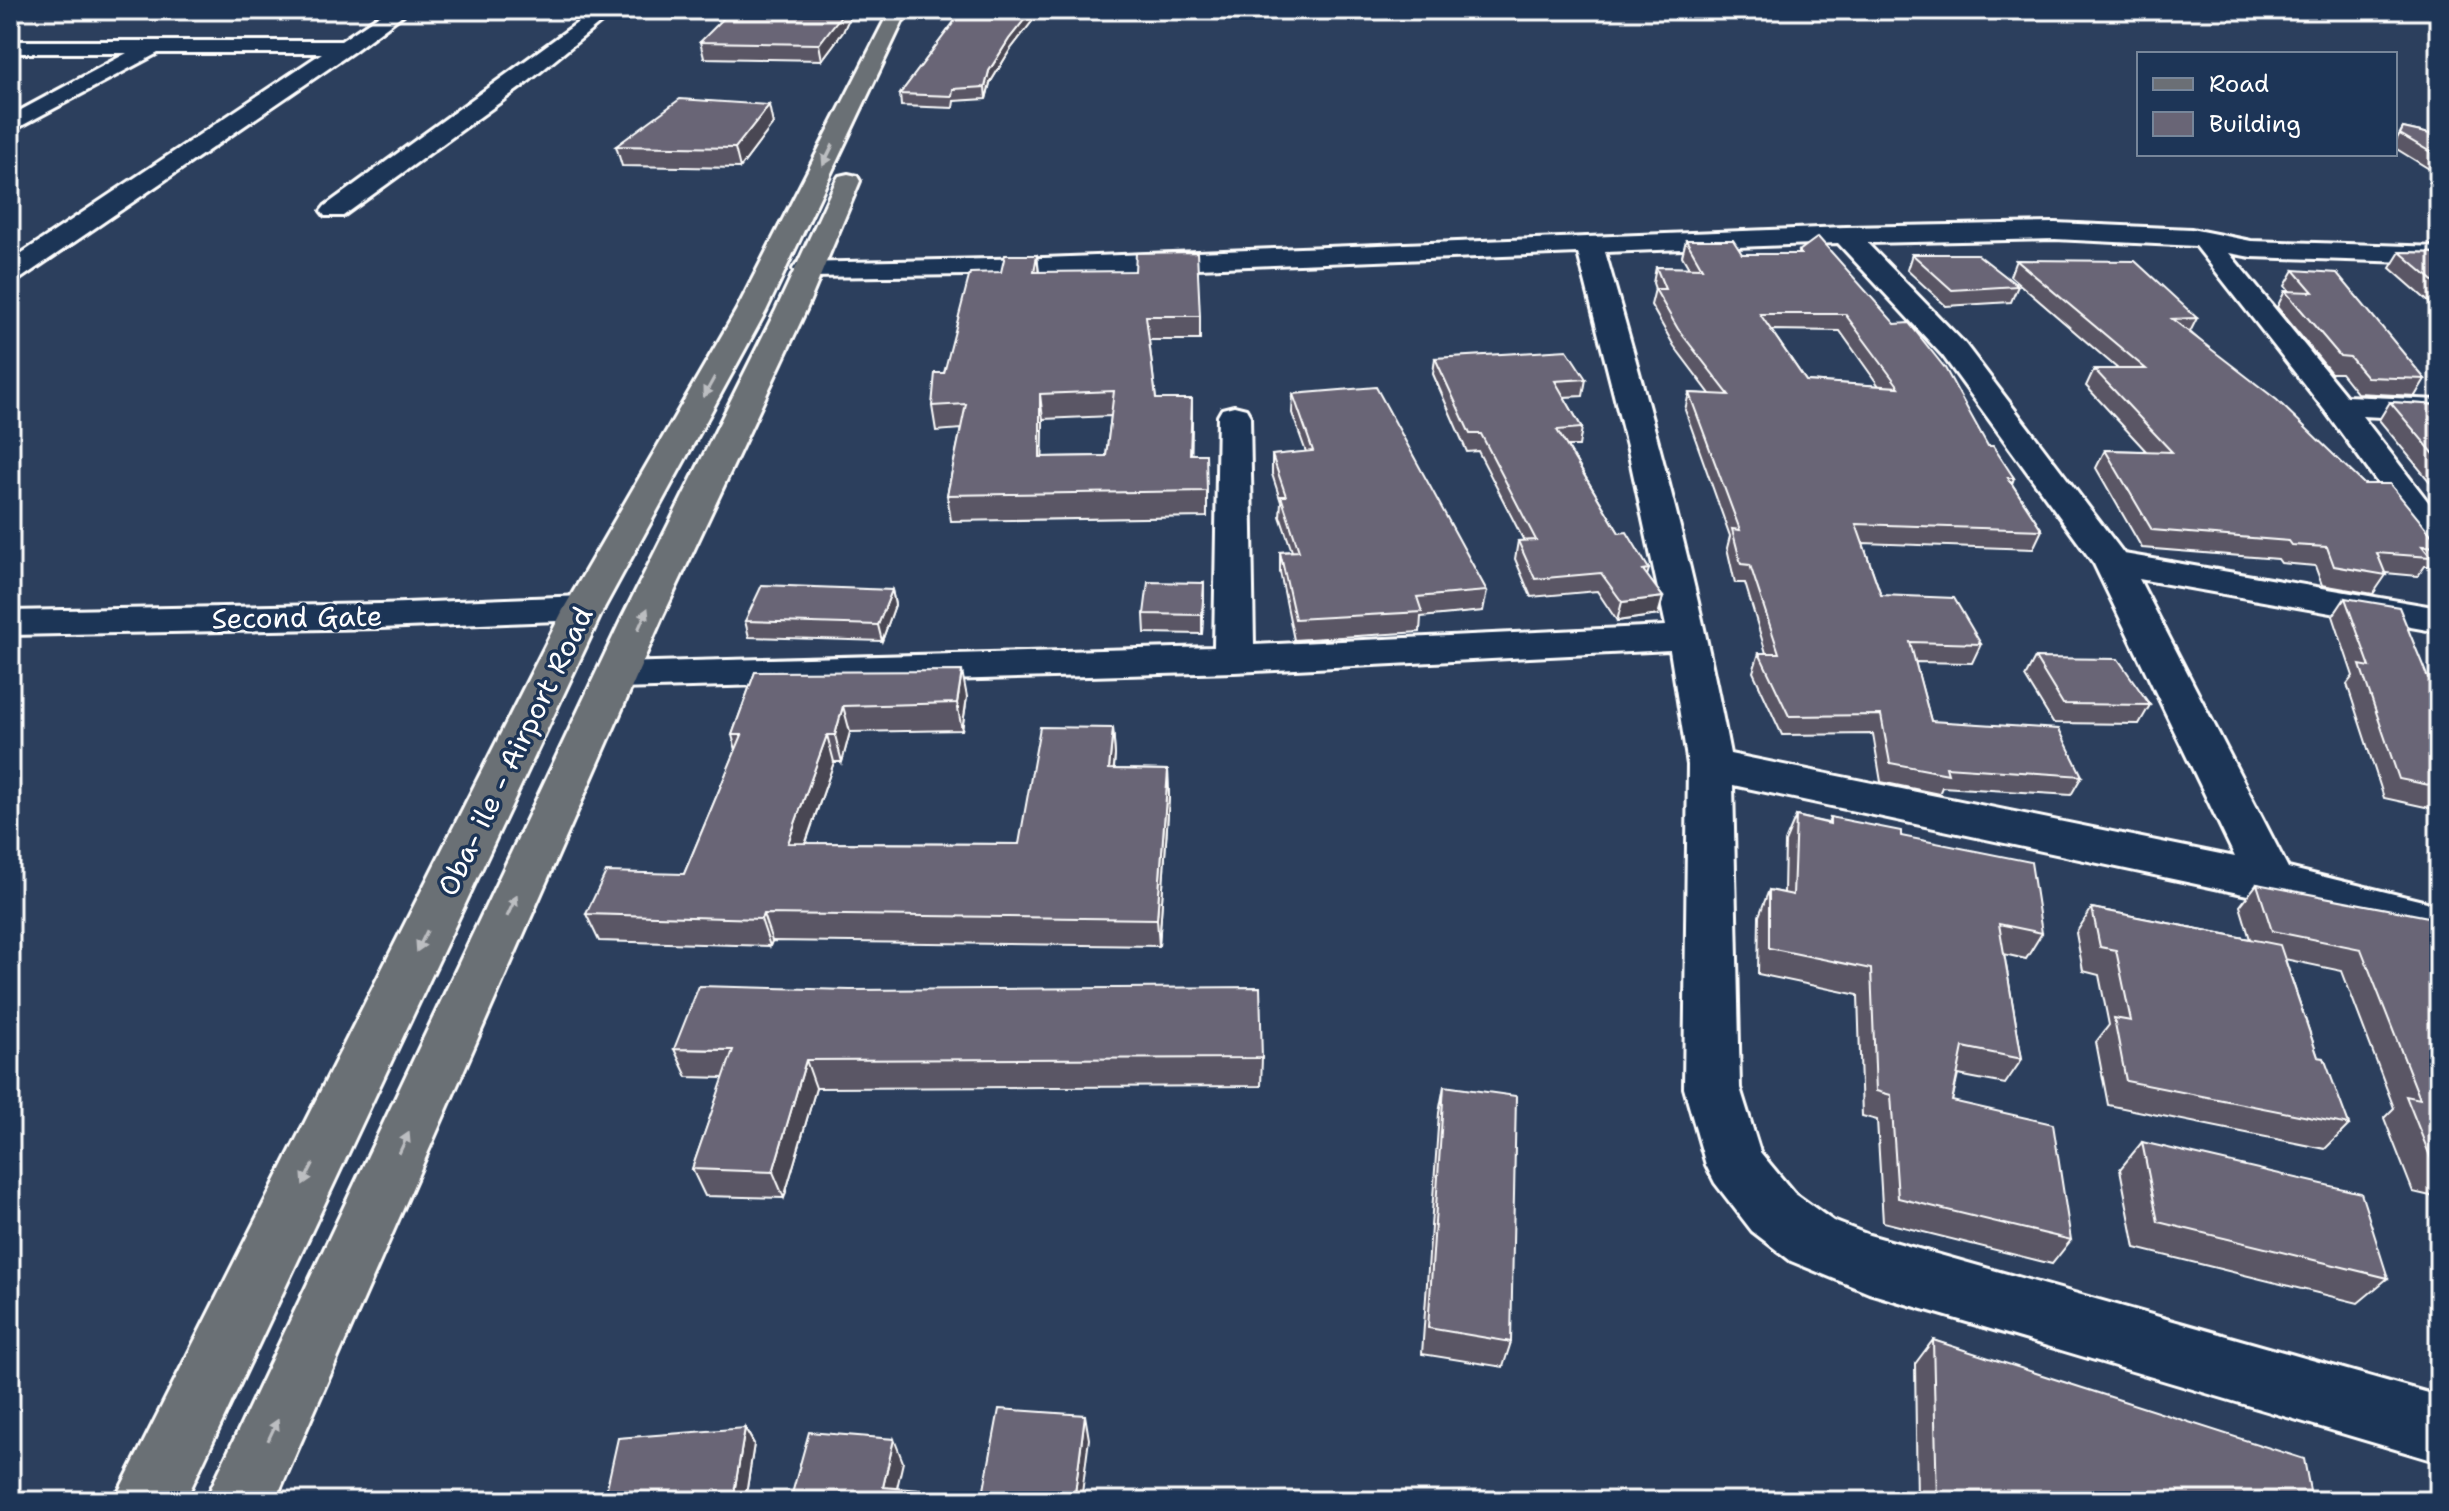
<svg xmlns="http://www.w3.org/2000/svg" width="2449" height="1511" font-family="'Shantell Sans',sans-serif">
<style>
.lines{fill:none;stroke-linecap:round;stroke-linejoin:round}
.minor-casing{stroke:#fff;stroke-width:6}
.major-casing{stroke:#fff;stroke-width:6}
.minor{fill:#1d3557;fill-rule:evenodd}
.major{fill:#6b6f75;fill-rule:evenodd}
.wall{fill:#5a5765;stroke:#fff;stroke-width:2;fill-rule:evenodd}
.shaded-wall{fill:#4a4753;stroke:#fff;stroke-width:2}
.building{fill:#696576;stroke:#fff;stroke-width:2;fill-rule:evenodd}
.oneway{fill:#bcbec1}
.labels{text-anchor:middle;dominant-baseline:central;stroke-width:7;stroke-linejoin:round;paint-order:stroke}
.street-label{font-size:28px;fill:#fff;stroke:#1d3557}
</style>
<rect width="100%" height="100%" fill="#2c3f5d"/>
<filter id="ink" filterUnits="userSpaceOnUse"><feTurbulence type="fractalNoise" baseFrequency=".0125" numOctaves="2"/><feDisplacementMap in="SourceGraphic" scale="16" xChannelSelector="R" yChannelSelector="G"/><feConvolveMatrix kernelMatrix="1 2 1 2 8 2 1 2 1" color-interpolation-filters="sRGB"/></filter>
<g filter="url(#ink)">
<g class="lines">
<g class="minor-casing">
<g id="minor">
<polygon points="387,10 409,10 354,51 20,279 10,281 10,261 322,53 158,53 10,132 10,116 127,53 10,53 10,41 341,41"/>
<polygon points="595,10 616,10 524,85 343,216 325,216 321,211 325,206"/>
<path d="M2055 223 2191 229 2251 241 2439 247V263L2251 257 2229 253 2346 396 2439 400V420L2362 416 2439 516V552L2426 549 2326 412 2196 246 2055 239 1867 243 1965 344 2124 554 2439 608V632L2139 579 2288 868 2439 905V943L2271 900 1733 785 1740 1088 1760 1152 1794 1193 1833 1221 1869 1235 2439 1396V1462L1869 1293 1791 1261 1752 1231 1715 1183 1706 1165 1684 1088 1688 765 1670 650 1234 672 618 689 603 685 597 676 603 667 618 663 1214 647 1218 416 1222 409 1234 406 1246 409 1250 416 1254 645 1666 626 1628 450 1578 253 1044 274 807 277 797 275 793 269 797 263 1044 258 1845 227ZM1838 243 1943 356 2094 564 2235 857 1730 754C1698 584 1653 418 1605 252Z"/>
<polygon points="584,596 598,600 604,608 598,616 584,620 380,628 10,635 10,611 380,604"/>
</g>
</g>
<g class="major-casing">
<g id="major">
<polygon points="890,10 908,10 766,311 604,608 185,1501 114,1501 564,608 736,311"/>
<polygon points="848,174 857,176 860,181 806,310 662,618 275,1501 205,1501 622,618 776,310 836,181 839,176"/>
</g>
</g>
<use href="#minor" class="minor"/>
<use href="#major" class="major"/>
</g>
<g class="wall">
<polygon points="963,10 1052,10 1047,16 1037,15 1010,50 990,83 986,99 954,101 953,108 901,106 900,94"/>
<polygon points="843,32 822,60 704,58 700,42"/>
<polygon points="773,124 740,168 622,166 616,146"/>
<polygon points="2403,128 2439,136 2439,175 2395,148 2395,142"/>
<path d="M1686 240 1742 254H1798L1799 251 1988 446 2014 478 2012 484 2042 530 2033 549 1863 543 1881 595 1981 644 1972 663 1915 662 1931 721 2082 776 2071 795 1942 787 1939 794 1881 782 1873 734 1782 735 1753 672 1759 653H1766L1745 583H1735L1727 548 1730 536 1685 410 1689 393 1710 394 1674 346 1651 305 1655 289 1653 283 1656 267 1689 268 1682 256ZM1771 330 1840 331 1879 386 1806 381Z"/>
<polygon points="2400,252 2439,253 2439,311 2390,268"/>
<polygon points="1912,254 2018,286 2011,302 1946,306 1907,270"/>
<path d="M1037 255 1039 272 1200 316V340H1149L1156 399H1192L1191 454 1207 491V517L951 521 947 495 961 429 936 431 932 406 944 373 1001 272ZM1111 416 1106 456 1042 457 1043 419Z"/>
<polygon points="2016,260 2197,318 2190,332 2364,484 2439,544 2439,552 2429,566 2425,566 2418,576 2385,573 2386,575 2373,594 2322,585 2315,566 2281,563 2278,559 2142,548 2096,468 2105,450 2146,451 2086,386 2094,369 2118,369 2010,276"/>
<polygon points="2294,270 2425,379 2415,396 2357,393 2341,373 2331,373 2277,307 2285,291 2289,291 2285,286"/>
<polygon points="1435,358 1586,379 1583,396 1564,397 1582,428 1579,446 1567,446 1619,533 1649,569 1647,576 1663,597 1658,615 1617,621 1597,591 1531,597 1515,559 1518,541 1524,541 1478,451 1467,452 1433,374"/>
<polygon points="1293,394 1487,591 1483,611 1421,617 1420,632 1294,640 1280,572 1280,552 1292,551 1280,516 1281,502 1272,474 1272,455 1306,452 1292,413"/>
<polygon points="2390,402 2439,405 2439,493 2379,420"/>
<polygon points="1204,583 1202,634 1145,633 1144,614"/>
<polygon points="892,590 895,605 882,641 749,637 745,621"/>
<polygon points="2345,598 2428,678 2439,691 2439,810 2384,798 2347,684 2353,676 2333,616"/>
<polygon points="2035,658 2150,705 2139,724 2053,723 2025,677"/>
<polygon points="755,672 967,697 962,730 850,732 842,762 834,762 806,843 1019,844 1113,728 1115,755 1114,769 1168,770 1169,797 1159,946 772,941 770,946 599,941 586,914 684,874 736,750 732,735"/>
<polygon points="1796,816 1828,823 1830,817 1901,836 2042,933 2026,959 2004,954 2022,1059 2005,1084 1958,1075 1952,1101 2071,1240 2052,1264 1883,1222 1877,1120 1862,1116 1858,995 1758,974 1759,916 1769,890 1784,893 1785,842"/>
<polygon points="2257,884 2439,944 2439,1198 2413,1192 2384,1118 2394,1108 2342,971 2285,959 2318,1057 2349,1125 2325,1149 2108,1105 2096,1042 2109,1025 2099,975 2083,971 2076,933 2092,908 2250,939 2240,906"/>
<polygon points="674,1049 1262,1058 1261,1086 816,1088 784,1198 705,1196 692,1169 724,1078 687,1077"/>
<polygon points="1444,1086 1511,1342 1503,1367 1422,1354 1439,1113"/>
<polygon points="2142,1142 2388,1278 2358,1303 2135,1248 2120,1169"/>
<polygon points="2439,1251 2439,1294 2428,1261"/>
<polygon points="1933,1340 2312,1501 1917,1501 1915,1364"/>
<polygon points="745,1428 754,1444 745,1501 604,1501"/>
</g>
<g class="shaded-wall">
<polygon points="843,10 853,10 843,32 822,60 819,44"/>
<polygon points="1032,10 1037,10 1037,15 1010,50 990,83 986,99 985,87 989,71 1009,39"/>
<polygon points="769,105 773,124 740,168 735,148"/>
<polygon points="1037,255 1039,278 1034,272"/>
<polygon points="1040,394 1043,419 1042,482 1040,457"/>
<polygon points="1192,399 1192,424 1191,480 1190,454"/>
<polygon points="1204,583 1204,601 1202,634 1202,615"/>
<polygon points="892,590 895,605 882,641 878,625"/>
<polygon points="1663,597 1658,615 1617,621 1622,602"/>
<polygon points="962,671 967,697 962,730 957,703"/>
<polygon points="843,706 850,732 842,762 835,735"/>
<polygon points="1113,728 1115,755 1111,796 1109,769"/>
<polygon points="827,735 834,762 796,870 788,843"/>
<polygon points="1168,770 1169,797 1159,946 1157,919"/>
<polygon points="763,914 772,941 770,946 761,919"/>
<polygon points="806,1060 816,1088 784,1198 773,1172"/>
<polygon points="1085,1415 1089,1439 1081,1501 1074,1501"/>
<polygon points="745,1428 754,1444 745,1501 739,1501 734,1493"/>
<polygon points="894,1439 903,1462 894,1501 883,1487"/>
</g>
<g class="building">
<polygon points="732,10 843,10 840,17 819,44 700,42"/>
<polygon points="963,10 1032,10 1009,39 989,71 985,87 953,89 952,96 900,94"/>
<polygon points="680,99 769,105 735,148 616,146"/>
<polygon points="2403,128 2439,136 2439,157 2400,134"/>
<path d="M1818 237 1895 324 1909 323 1945 368 1988 446H1993L2014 478H2008L2042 530 1856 524 1881 595 1954 598 1981 644 1910 642 1931 721 2059 729 2082 776 1946 767 1948 774 1890 763 1881 715 1789 716 1759 653H1779L1750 565 1741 564 1732 529 1740 530 1689 393 1729 395 1678 329 1655 289H1665L1656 267 1702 268 1686 240H1733L1742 254H1801L1799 251ZM1760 314H1845L1899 387 1806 381Z"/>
<path d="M1197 252 1200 316H1146L1156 399H1192L1190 454H1206L1207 491 947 495 966 404 932 406 935 373H944L970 273 1001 272 1005 255H1037L1034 272 1135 271 1136 253ZM1114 391 1106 456 1040 457V394Z"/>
<polygon points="2400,252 2439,253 2439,286"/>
<polygon points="1912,254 1977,254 2018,286 1952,290"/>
<polygon points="2016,260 2135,261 2197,318 2172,319 2277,400 2364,484 2390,484 2439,544 2439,547 2422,546 2431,557 2377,553 2386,575 2334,566 2327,547 2292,545 2289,541 2152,530 2105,450 2172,452 2094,369 2146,369"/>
<polygon points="2294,270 2337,273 2425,379 2367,377 2350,357 2340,356 2285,291 2313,292"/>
<polygon points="1567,350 1586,379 1555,381 1582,428 1557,430 1619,533 1627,532 1649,569 1643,570 1663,597 1622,602 1601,573 1535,579 1518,541 1536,540 1481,434 1470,434 1435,358"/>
<polygon points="1376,387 1487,591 1417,597 1422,612 1295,619 1280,552 1299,551 1281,496 1286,496 1272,455 1313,451 1293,394"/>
<polygon points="2390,402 2439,405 2439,460"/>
<polygon points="1148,582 1204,583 1202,615 1144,614"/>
<polygon points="762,585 892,590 878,625 745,621"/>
<polygon points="2345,598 2399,607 2428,678 2434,679 2439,691 2439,787 2399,779 2360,665 2370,667"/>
<polygon points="2035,658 2118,659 2150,705 2063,704"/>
<polygon points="962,671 957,703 843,706 835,735 827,735 788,843 1019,844 1040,727 1113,728 1109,769 1168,770 1157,919 763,914 761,919 586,914 606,872 684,874 742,735 732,735 755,672"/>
<polygon points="1796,816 1830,824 1830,817 1901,831 1901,836 2031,862 2042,933 1999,924 2022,1059 1963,1047 1952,1101 2053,1124 2071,1240 1898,1198 1891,1095 1876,1091 1871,969 1769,948 1769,890 1793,895"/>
<polygon points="2257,884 2428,917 2439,944 2439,1172 2436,1171 2406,1096 2420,1099 2361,949 2272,931"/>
<polygon points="2092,908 2280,945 2318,1057 2324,1058 2349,1125 2126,1081 2114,1018 2131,1021 2116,950 2100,947"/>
<polygon points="699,986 850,990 1260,987 1262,1058 806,1060 773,1172 692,1169 733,1050 674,1049"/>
<polygon points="1444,1086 1516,1096 1511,1342 1428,1328"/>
<polygon points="2142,1142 2361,1193 2388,1278 2158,1222"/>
<polygon points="1933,1340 2304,1459 2312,1501 1937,1501"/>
<polygon points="999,1409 1085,1415 1074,1501 790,1501 809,1432 894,1439 883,1487 983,1495"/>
<polygon points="745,1428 734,1493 635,1501 604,1501 618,1438"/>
</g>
<defs><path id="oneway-solid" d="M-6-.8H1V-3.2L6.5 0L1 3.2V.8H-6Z" transform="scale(2)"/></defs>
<g class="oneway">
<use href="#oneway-solid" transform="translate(828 155) rotate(116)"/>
<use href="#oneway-solid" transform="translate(709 387) rotate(119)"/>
<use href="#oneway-solid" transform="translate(643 619) rotate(-66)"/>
<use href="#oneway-solid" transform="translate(512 906) rotate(-65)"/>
<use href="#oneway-solid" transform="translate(422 941) rotate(116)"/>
<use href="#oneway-solid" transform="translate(404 1143) rotate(-65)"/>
<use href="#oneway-solid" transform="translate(308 1174) rotate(116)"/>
<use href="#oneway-solid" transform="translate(273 1430) rotate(-65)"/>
</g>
</g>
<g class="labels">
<g class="street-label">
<text transform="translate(297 617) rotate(-1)">Second Gate</text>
<text transform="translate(515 751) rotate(-64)">Oba- ile - Airport Road</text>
</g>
</g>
<rect width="2449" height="1511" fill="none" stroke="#1d3557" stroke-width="40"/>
<rect x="20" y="20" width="2409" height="1471" fill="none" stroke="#fff" stroke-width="3" filter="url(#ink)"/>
<rect x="2137" y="52" width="260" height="104" fill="#1d3557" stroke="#77869a" stroke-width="2"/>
<rect x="2153" y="78" width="40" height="12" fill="#6b6f75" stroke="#77869a" stroke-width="2"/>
<text x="2209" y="92" font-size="24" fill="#ffffff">Road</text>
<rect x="2153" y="112" width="40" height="24" fill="#696576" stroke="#77869a" stroke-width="2"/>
<text x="2209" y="132" font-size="24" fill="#ffffff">Building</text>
</svg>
